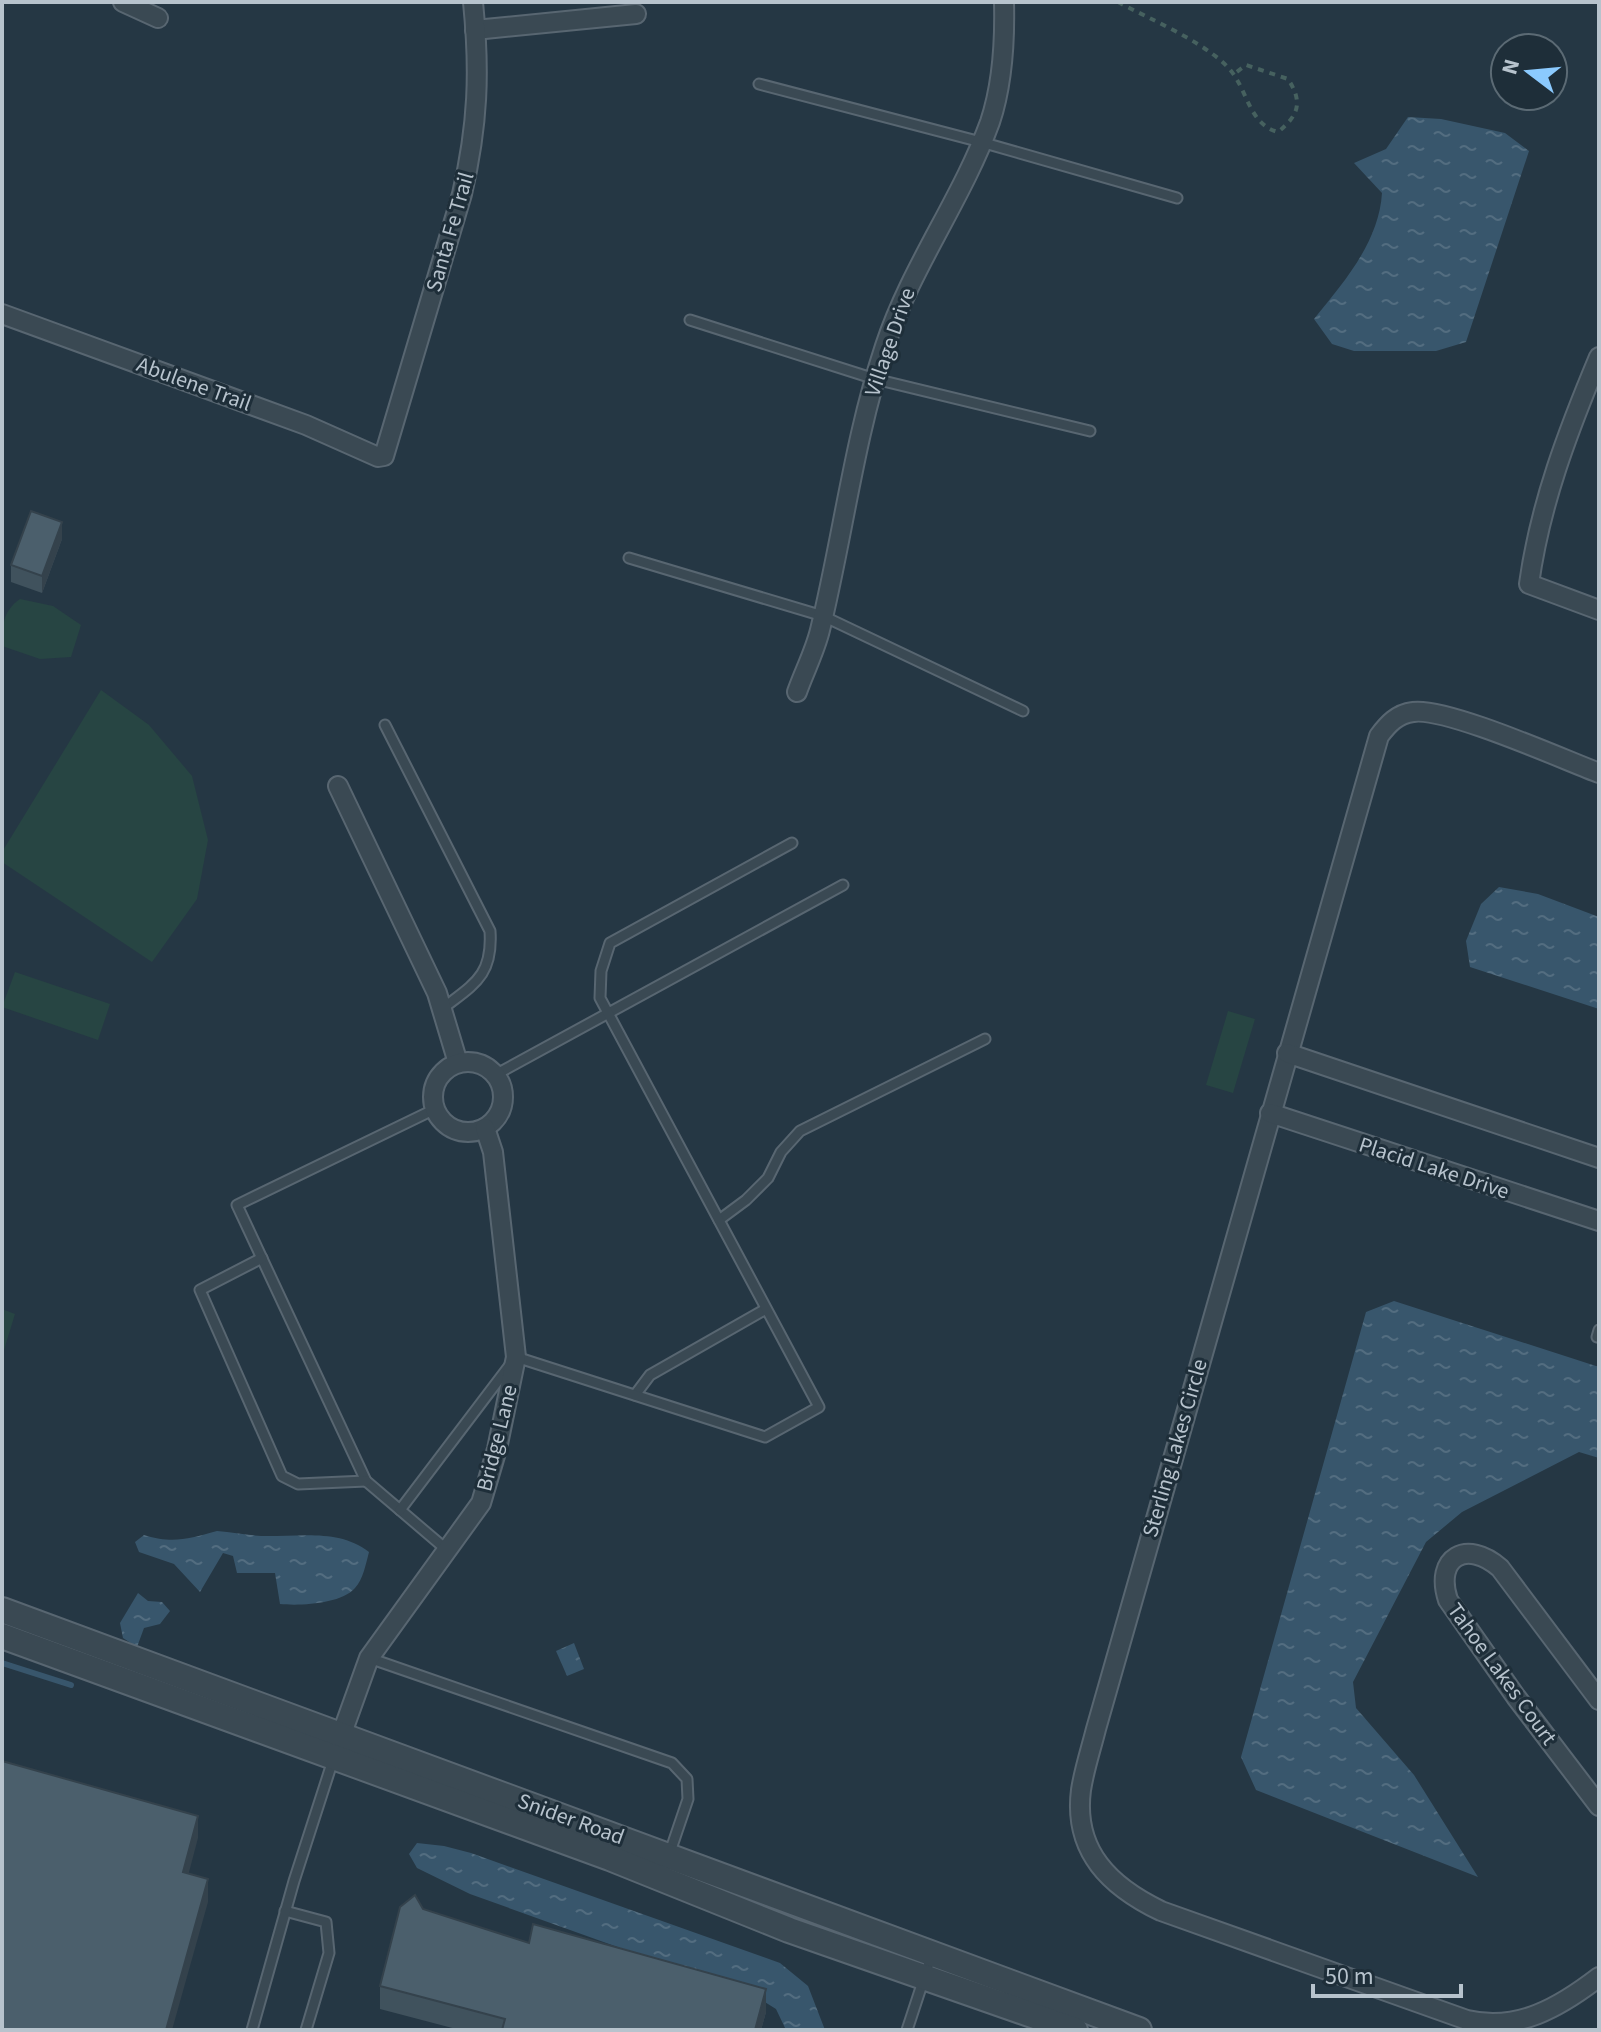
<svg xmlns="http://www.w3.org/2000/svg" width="1601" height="2032" font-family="'Source Sans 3',sans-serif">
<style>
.park{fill:#274543}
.water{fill:url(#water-ripples)}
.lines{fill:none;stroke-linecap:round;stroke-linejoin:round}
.stream{stroke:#38566c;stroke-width:6}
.service-casing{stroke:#586671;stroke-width:13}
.minor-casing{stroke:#586671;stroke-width:22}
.tertiary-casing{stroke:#586671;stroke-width:28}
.path{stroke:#46615f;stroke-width:4;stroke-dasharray:6 6;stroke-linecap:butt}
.service{stroke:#3a4953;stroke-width:9}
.minor{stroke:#3a4953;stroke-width:18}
.tertiary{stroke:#3a4953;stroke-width:24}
.wall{fill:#40525d}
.shaded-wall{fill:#34424c}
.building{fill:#4b5f6c;stroke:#34424c;stroke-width:2}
.labels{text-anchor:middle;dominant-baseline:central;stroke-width:6;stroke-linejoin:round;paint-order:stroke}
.street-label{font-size:22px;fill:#b7c3cd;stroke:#1e2e39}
</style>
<defs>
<pattern id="water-ripples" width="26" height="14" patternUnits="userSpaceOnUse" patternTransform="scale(2)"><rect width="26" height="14" fill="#38566c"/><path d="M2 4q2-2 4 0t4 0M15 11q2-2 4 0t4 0" fill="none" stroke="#536d80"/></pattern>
</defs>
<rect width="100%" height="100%" fill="#253744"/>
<g class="park">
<path d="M20 599 53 606 81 625 71 657 40 659 2 646C2 625 3 611 20 599Z"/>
<polygon points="101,690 149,725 192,776 208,840 197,899 152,962 2,862 2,852"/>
<polygon points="15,972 110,1004 98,1040 2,1007"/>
<polygon points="1228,1011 1255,1019 1233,1093 1206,1085"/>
<polygon points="2,1309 15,1314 4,1350 2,1350"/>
</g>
<g class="water">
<path d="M1408 117 1441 119 1505 133 1529 151 1466 342 1436 351H1354L1332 344 1314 319C1344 282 1379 242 1382 193L1354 163 1386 149Z"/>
<polygon points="1499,887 1538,894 1599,917 1599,1009 1470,967 1466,941 1481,904"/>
<polygon points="1394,1301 1599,1367 1599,1458 1579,1452 1462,1512 1426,1542 1353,1682 1356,1708 1414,1775 1478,1877 1256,1790 1241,1757 1366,1312"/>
<path d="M217 1531C232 1532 246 1535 261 1536 297 1537 339 1528 369 1552 366 1563 363 1580 355 1588 341 1604 300 1606 280 1604L275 1573H237L233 1556 223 1553 200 1592 174 1564 139 1552 135 1542 144 1535C173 1544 188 1539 217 1531Z"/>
<polygon points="138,1593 148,1601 162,1602 170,1611 160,1624 144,1628 137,1647 123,1638 120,1623"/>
<polygon points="574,1643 584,1669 567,1676 556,1651"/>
<polygon points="417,1843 444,1846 471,1853 780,1963 808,1986 825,2030 786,2030 776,2009 757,1997 470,1894 417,1868 409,1854"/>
</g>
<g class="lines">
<polyline class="stream" points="2,1663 71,1685"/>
<g class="service-casing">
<g id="service">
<polyline points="759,84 981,142 1177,198"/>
<polyline points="690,320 875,379 1090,431"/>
<polyline points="629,558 823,616 1023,711"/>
<path d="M385 725 490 931C493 976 474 984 442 1009"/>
<polyline points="495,1075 843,885"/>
<polyline points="435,1109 237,1205 366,1481 447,1550"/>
<polyline points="719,1220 746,1200 768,1178 781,1152 800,1131 985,1039"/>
<polyline points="262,1258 200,1290 282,1476 298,1484 366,1481"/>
<polyline points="1597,1337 1599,1330"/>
<polyline points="635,1395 650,1375 766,1309"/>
<polyline points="400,1510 516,1357 765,1437 819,1407 600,998 601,971 610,943 792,843"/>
<polyline points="369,1658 672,1763 687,1779 688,1799 669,1855"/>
<polyline points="285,1911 326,1922 329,1953 306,2030"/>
<polyline points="252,2030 294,1881 334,1757"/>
<polyline points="907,2030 932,1954"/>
</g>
</g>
<g class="minor-casing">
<g id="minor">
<polyline points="123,2 158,18"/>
<polyline points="475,30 636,14"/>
<path d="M2 314 306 425 378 457 384 456 462 194C478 125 480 72 473 2"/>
<path d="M1599 357C1568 431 1540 504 1529 584L1599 610"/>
<path d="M797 692C804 672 815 651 820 630 843 536 854 439 885 346 911 267 962 199 990 122 1003 83 1005 42 1004 2"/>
<path d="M1599 773C1562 759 1446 707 1413 712 1397 714 1388 724 1379 736L1096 1729C1091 1749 1084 1770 1081 1790 1073 1852 1111 1887 1161 1911L1467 2020C1518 2032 1560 2007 1599 1977"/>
<polyline points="338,786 437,993 458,1063"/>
<polyline points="1287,1053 1599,1158"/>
<circle cx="468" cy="1097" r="35"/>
<polyline points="1270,1113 1599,1221"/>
<path d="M1599 1700 1500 1568C1467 1539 1434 1557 1448 1600L1516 1697 1599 1806"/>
<polyline points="337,1747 369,1658 481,1503 497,1449 516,1357 493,1152 485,1128"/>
</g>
</g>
<g class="tertiary-casing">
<g id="tertiary">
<polyline points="2,1610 1139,2030"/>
<polyline points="2,1636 610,1858 789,1930 1075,2030"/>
</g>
</g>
<path class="path" d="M1118 2C1149 19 1215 46 1234 75 1248 95 1251 125 1278 132 1299 115 1303 102 1288 79L1246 65 1234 74"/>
<use href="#service" class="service"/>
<use href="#minor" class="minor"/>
<use href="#tertiary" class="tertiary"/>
</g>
<g class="wall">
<polygon points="62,539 42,593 11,582 11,565"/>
<polygon points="423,1909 529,1943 766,2012 761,2030 460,2030 380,2009 380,1986"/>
</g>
<g class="shaded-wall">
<polygon points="62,522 62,539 42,593 42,576"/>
<polygon points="198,1816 198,1838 183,1895 183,1872"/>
<polygon points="208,1879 208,1902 172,2030 166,2030"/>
<polygon points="766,1989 766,2012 761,2030 755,2030"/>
</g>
<g class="building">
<polygon points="31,511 62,522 42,576 11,565"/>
<polygon points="2,1761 198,1816 183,1872 208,1879 166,2030 2,2030"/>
<polygon points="415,1895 423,1909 529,1943 533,1924 766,1989 755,2030 502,2030 505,2019 380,1986 400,1907"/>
</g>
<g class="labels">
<g class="street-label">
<text transform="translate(450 232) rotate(-74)">Santa Fe Trail</text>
<text transform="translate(890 342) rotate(-71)">Village Drive</text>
<text transform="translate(194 384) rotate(20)">Abulene Trail</text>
<text transform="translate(1434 1168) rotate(18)">Placid Lake Drive</text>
<text transform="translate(497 1438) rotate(-76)">Bridge Lane</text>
<text transform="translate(1175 1448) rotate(-74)">Sterling Lakes Circle</text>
<text transform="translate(1502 1674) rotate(54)">Tahoe Lakes Court</text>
<text transform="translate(571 1819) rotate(20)">Snider Road</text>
</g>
</g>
<rect width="1601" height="2032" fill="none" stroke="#b7c3cd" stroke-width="8"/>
<g transform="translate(1529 72) rotate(286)"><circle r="38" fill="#1e2e39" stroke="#5b6a74" stroke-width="2"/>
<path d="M0-6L14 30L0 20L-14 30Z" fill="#8bcafe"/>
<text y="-12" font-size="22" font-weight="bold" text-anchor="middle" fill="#b7c3cd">N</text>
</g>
<path d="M1313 1984v12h148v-12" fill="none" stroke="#b7c3cd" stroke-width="4"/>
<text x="1325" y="1984" font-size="24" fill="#b7c3cd" stroke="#1e2e39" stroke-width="6" paint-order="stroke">50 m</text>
</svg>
